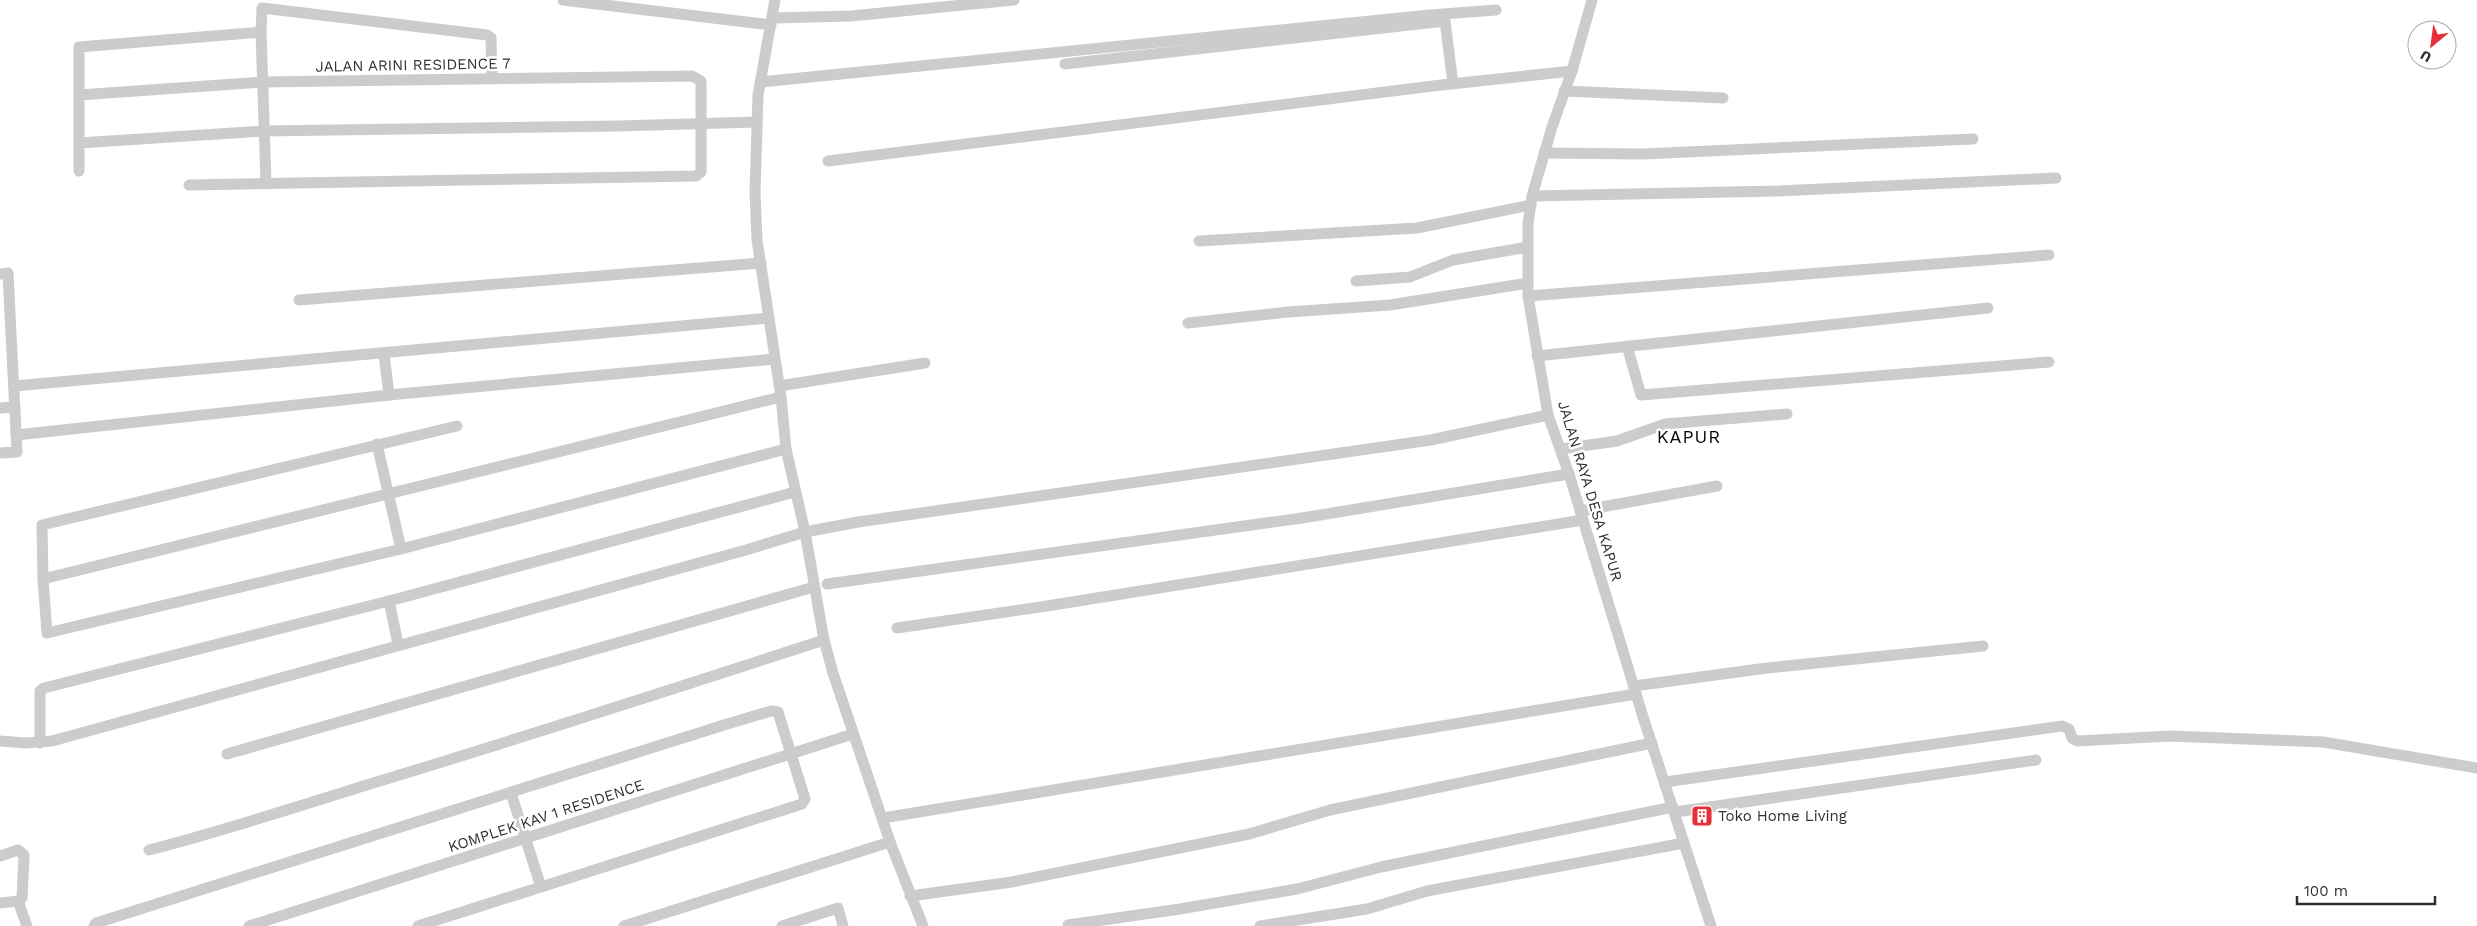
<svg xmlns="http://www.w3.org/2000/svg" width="2477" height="926" font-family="'Work Sans',sans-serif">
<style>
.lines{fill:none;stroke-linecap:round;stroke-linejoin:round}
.minor{stroke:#ccc;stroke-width:11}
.labels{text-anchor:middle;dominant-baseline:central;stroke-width:5;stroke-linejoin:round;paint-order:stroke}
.street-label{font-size:15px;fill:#2f2f2f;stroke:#fff}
.poi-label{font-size:15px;fill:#2f2f2f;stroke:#fff;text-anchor:start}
.quarter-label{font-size:18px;letter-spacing:1px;fill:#000;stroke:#fff}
</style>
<rect width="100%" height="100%" fill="#fff"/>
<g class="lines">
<g class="minor">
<polyline points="563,0 771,25"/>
<polyline points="775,0 758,95 755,192 757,240 781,397 786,449 805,532 824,640 833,673 890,842 923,926"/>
<polyline points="1592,0 1572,71 1552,127 1532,196 1528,224 1528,296 1548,415 1569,474 1644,720 1711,926"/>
<polyline points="772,18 851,16 1014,0"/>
<polyline points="1065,64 1445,21 1453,84"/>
<polyline points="761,82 1430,15 1496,10"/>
<polyline points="1564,91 1723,98"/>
<polyline points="79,95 262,82 692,76 701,81 701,172 696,176 189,185"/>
<polyline points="79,143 264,131 618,126 757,122"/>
<polyline points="1544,153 1643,154 1973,139"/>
<polyline points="828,161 1441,85 1572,71"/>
<polyline points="79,171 79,47 261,32"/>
<polyline points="266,183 261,32 262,8 487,35 491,38 492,78"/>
<polyline points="1532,196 1778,191 2056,178"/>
<polyline points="1199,241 1417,228 1531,205"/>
<polyline points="0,274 8,273 17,452 0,453"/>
<polyline points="1356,281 1410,277 1453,260 1528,247"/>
<polyline points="1528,296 2049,255"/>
<polyline points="299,300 761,263"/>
<polyline points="1188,323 1288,312 1390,305 1528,283"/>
<polyline points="1627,346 1641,395 2049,362"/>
<polyline points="384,354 389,395"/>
<polyline points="1537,356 1988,308"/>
<polyline points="14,386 769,318"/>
<polyline points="779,386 925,363"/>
<polyline points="0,408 15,407"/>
<polyline points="457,426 42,525 43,579 47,633 401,549 786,449"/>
<polyline points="16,435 389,395 774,359"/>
<polyline points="377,444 401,549"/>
<polyline points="1561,449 1617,441 1665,424 1787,414"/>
<polyline points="1580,511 1717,486"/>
<polyline points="43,579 781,397"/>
<polyline points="827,584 1302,518 1569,474"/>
<polyline points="389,601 398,644"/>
<polyline points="897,628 1047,606 1583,520"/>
<polyline points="1634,686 1767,668 1983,646"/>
<polyline points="0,741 26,743 52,741 746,550 805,532 858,522 1431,440 1548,415"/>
<polyline points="40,743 40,691 44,688 389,601 795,492"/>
<polyline points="227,754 814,587"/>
<polyline points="1665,782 2062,726 2069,729 2072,738 2077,741 2170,736 2323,742 2477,768"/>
<polyline points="511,793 541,887"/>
<polyline points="1675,812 2036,760"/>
<polyline points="883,818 1636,694"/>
<path d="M149 850C223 831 296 807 370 784 522 738 673 689 824 640"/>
<polyline points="0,856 18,850 24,855 22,898 18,901"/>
<polyline points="910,896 1012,882 1249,834 1330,810 1652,743"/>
<polyline points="0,903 18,901 27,926"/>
<polyline points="1068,925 1180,909 1297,889 1381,867 1673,807"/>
<polyline points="94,926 96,923 724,725 771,711 778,712 805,799 802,804 418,926"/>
<polyline points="249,926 853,734"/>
<polyline points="624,926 890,842"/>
<polyline points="782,926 838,908 843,926"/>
<polyline points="1260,926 1367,909 1427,891 1684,843"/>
</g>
</g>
<defs>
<g id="building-square" transform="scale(1.125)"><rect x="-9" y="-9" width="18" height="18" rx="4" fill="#e63039" stroke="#fff"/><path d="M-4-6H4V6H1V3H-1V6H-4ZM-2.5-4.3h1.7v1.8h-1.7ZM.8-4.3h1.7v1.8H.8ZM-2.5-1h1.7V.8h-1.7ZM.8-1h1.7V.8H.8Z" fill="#fff"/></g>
</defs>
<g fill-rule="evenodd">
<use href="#building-square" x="1702" y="816"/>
</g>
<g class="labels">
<g class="street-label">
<text transform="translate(413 65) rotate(-1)">JALAN ARINI RESIDENCE 7</text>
<text transform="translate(1590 491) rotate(73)">JALAN RAYA DESA KAPUR</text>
<text transform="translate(546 816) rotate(-18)">KOMPLEK KAV 1 RESIDENCE</text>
</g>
<g class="poi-label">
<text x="1718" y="816">Toko Home Living</text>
</g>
<g class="quarter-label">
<text x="1689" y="436">KAPUR</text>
</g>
</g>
<g transform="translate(2432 45) rotate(209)"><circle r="24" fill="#ffffff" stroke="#acacac"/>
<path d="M0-4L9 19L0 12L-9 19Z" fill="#e63039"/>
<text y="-8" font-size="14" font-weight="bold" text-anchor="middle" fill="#2f2f2f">U</text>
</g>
<path d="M2297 896v8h138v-8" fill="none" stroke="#2f2f2f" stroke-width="2.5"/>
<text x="2304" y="896" font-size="15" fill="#2f2f2f" stroke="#ffffff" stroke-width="4" paint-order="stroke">100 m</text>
</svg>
